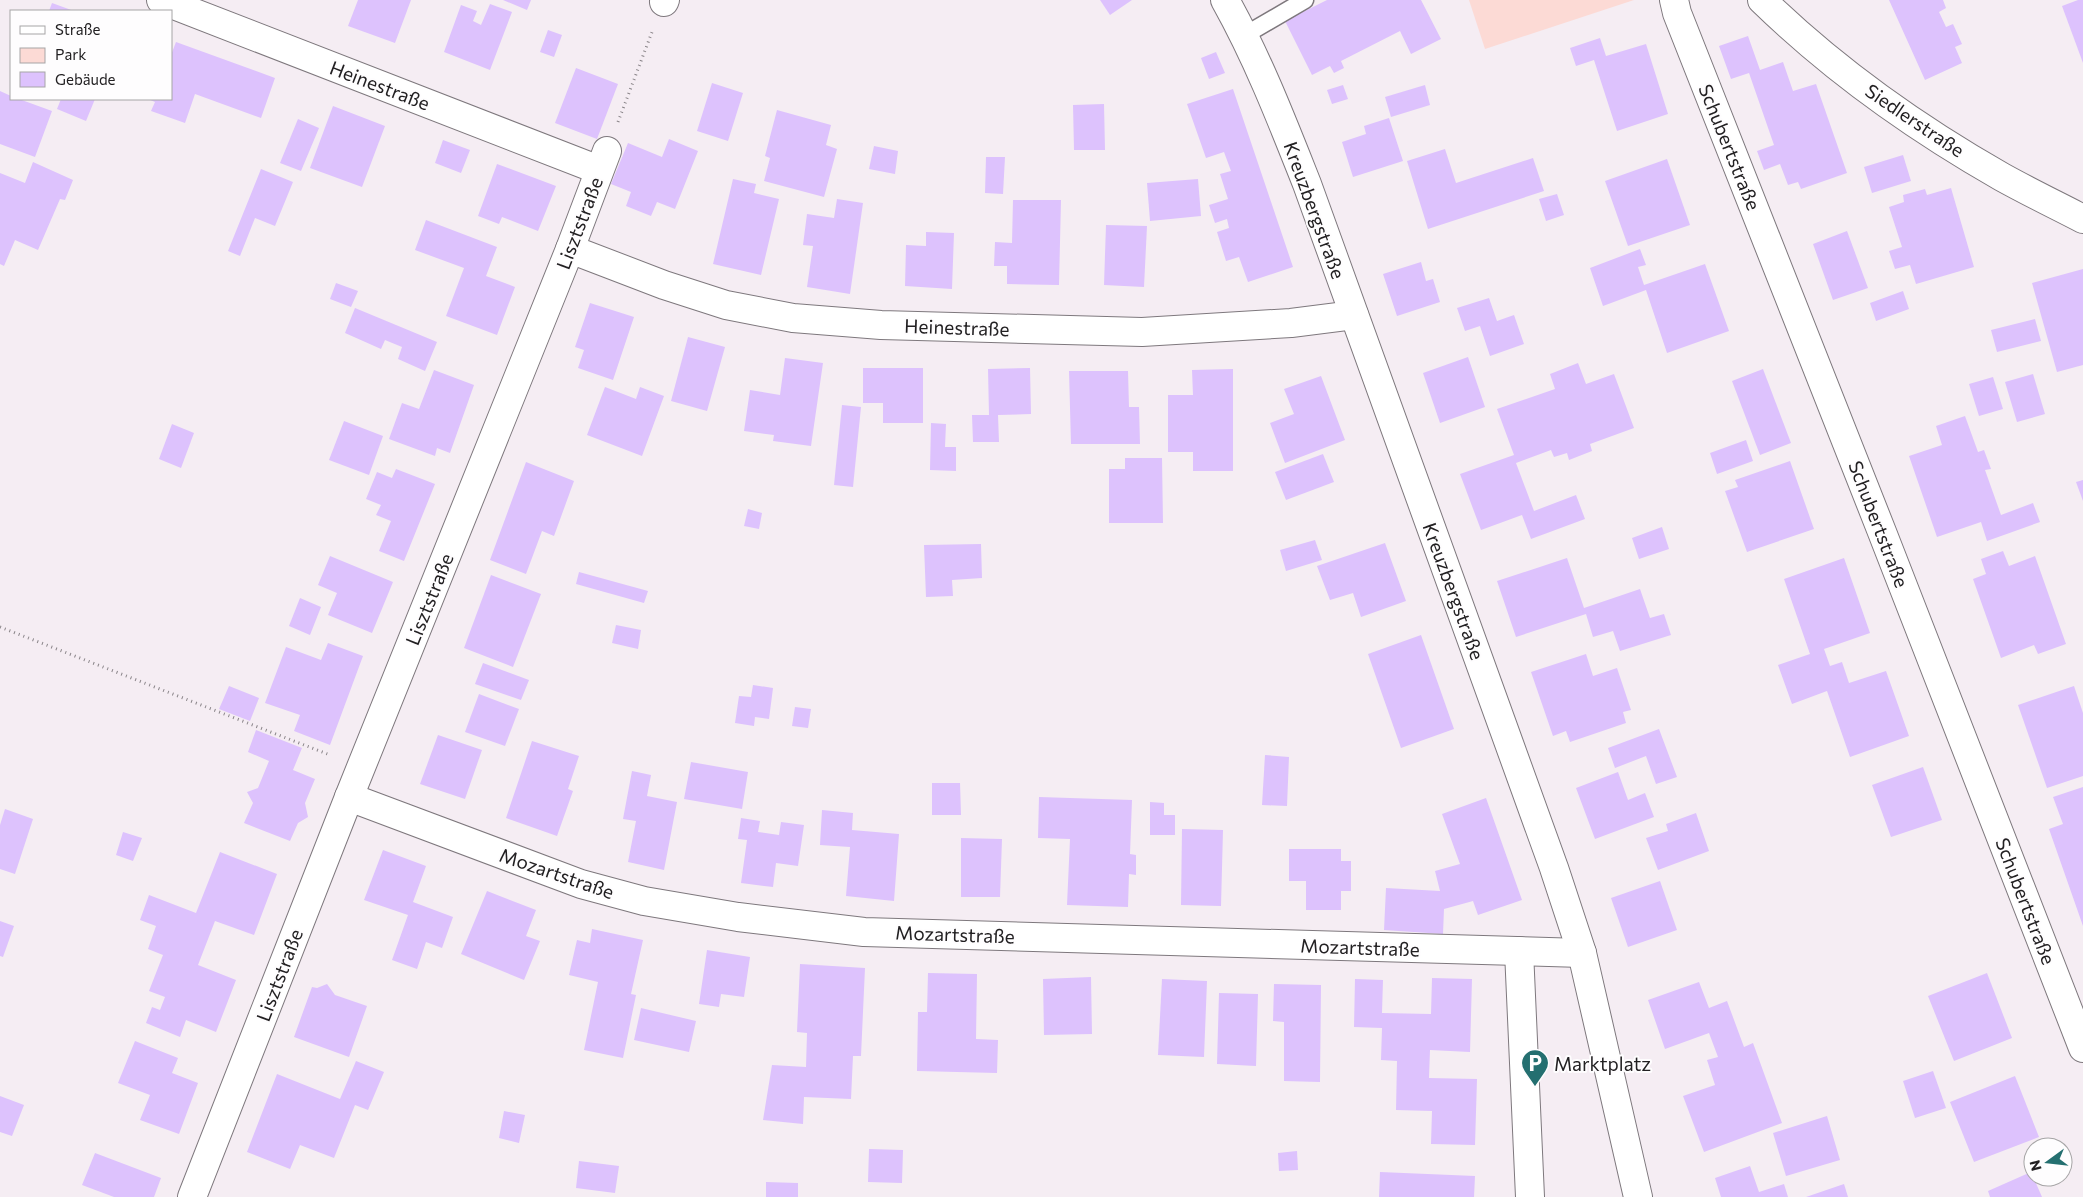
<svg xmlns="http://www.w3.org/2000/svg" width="2083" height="1197" font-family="Commissioner,sans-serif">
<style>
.green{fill:#fcdad5}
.building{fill:#ddc2fd}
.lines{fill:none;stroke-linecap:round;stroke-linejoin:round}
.lane-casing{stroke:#7e787d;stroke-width:19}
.street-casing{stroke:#7e787d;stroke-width:30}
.path{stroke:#8a8589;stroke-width:3;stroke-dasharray:1 4;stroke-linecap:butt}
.lane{stroke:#fff;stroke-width:16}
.street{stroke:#fff;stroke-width:28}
.labels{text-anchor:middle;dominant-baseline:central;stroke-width:4;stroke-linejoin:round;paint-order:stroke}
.street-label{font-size:19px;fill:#222022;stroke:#fefdfe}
.poi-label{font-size:19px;fill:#222022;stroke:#fefdfe;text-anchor:start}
</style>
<rect width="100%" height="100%" fill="#f5edf3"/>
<polygon class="green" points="1469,0 1634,0 1485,49"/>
<g class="building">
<polygon points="358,0 411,0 395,43 348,26"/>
<polygon points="503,0 531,0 527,10"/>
<polygon points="1100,0 1132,0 1110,15"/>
<polygon points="1327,0 1421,0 1441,39 1411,54 1400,31 1341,61 1344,68 1334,73 1330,66 1312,75 1285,21"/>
<polygon points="1889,0 1943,0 1946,8 1939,12 1946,27 1953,24 1962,44 1955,47 1962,63 1925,80"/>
<polygon points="2078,0 2083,0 2083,63 2062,6"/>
<polygon points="52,3 74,11 49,11"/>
<polygon points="490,4 512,12 490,70 444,52 461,5 477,11 473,21 481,25"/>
<polygon points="548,30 562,35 554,57 540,52"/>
<polygon points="1748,36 1760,70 1783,62 1793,91 1816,84 1847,173 1801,189 1798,182 1788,185 1780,164 1764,170 1757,151 1774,145 1749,73 1731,79 1719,46"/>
<polygon points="1600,38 1606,56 1646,44 1668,114 1617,131 1594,60 1576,66 1570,48"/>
<polygon points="176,42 275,78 261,118 195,94 185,123 151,111 155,102 148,99 171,99 171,55"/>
<polygon points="1216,52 1225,73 1209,79 1201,58"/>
<polygon points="576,68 618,84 597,139 555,123"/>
<polygon points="712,83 743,93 728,141 697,131"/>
<polygon points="1343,85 1348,99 1332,104 1327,90"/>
<polygon points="1425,85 1430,105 1391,117 1385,97"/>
<polygon points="1233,89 1293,267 1248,282 1239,257 1226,261 1217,232 1229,228 1227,219 1215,223 1209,205 1228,199 1220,174 1231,171 1224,152 1206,158 1187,104"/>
<polygon points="0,91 11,96 11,99 19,99 52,111 35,157 0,144"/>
<polygon points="61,99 95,99 86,121 57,109"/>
<polygon points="1104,104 1105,150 1074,150 1073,105"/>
<polygon points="333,106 385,126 362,187 310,168"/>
<polygon points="777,110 831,125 826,145 837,149 824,197 764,181 770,158 765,156"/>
<polygon points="1389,118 1403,161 1353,177 1342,142 1366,134 1364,126"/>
<polygon points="298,119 319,128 301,171 280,163"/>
<polygon points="669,139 698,151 675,209 657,202 651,216 626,206 631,192 611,184 628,143 662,157"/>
<polygon points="443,140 470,150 461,173 435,163"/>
<polygon points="874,146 898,151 895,174 869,169"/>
<polygon points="1445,149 1456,183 1533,158 1544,191 1428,229 1407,161"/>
<polygon points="1903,155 1911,181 1872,193 1864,167"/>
<polygon points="986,157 1005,157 1003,194 985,193"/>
<polygon points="1667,159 1690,225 1628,246 1605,181"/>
<polygon points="33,162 73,180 65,200 60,199 38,250 15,240 4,266 0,264 0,173 25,183"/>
<polygon points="497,164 556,186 538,231 502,217 499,224 478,216"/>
<polygon points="261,169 293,182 275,226 255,218 240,256 228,251"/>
<polygon points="733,179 756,184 754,193 779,199 761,275 713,264"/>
<polygon points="1198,179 1201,216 1150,221 1147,183"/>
<polygon points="1951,188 1974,267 1916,284 1910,265 1895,269 1889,251 1902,247 1889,207 1904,202 1903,195 1925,189 1927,195"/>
<polygon points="1557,194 1564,215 1546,221 1539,199"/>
<polygon points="837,199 863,203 850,294 807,287 813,246 803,245 807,214 834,218"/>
<polygon points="1013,200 1061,200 1059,285 1007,284 1007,266 994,266 995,242 1012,243"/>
<polygon points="426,220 497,247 486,276 515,287 497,335 446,316 464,268 415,250"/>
<polygon points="1106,225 1147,226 1144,287 1104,285"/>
<polygon points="1847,231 1868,288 1833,300 1813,244"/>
<polygon points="926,232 954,233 952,289 905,286 906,245 926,246"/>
<polygon points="1640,249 1646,265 1638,267 1644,285 1705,264 1729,331 1667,353 1646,290 1603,306 1590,268"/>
<polygon points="1421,262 1426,281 1433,279 1440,302 1397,316 1383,274"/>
<polygon points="2083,269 2083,365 2057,372 2032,283"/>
<polygon points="336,283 358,291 351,307 330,299"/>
<polygon points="1903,291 1909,309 1876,321 1870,303"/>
<polygon points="1489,298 1497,321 1514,315 1524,344 1490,356 1480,326 1465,331 1457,308"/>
<polygon points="590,303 634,317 613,380 578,368 584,350 575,347"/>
<polygon points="355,308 437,342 425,371 398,359 402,347 385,340 381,349 345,333"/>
<polygon points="2035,319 2041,341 1997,352 1991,330"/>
<polygon points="688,337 725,347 707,411 671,401"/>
<polygon points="1468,357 1485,407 1440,423 1423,373"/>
<polygon points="785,358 823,363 811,446 773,441 774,435 744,431 750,390 780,395"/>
<polygon points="1578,363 1586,384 1614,374 1634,428 1590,444 1592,451 1569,460 1567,453 1554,457 1551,450 1516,463 1534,511 1576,495 1585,519 1531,539 1522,515 1481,530 1460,474 1514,455 1497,409 1555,389 1550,374"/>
<polygon points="863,368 923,368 923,423 883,423 883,403 863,403"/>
<polygon points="1030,368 1031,414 998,415 999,442 973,442 972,415 989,415 988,369"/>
<polygon points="1233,369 1233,471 1193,471 1193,452 1168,452 1168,395 1193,395 1192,370"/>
<polygon points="1763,369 1791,443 1760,455 1732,381"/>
<polygon points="434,370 474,385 450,453 437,448 435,456 389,439 402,403 419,409"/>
<polygon points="1069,371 1128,371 1129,407 1139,407 1140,444 1071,444"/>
<polygon points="2033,374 2045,414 2017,422 2005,382"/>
<polygon points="1321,376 1345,440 1285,463 1270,423 1294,414 1284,389"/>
<polygon points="1993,377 2003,409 1979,416 1969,384"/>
<polygon points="605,387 636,399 640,387 664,396 642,456 587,435"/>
<polygon points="842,405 861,407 853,487 834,485"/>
<polygon points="1965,416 1978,452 1984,450 1991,469 1985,470 2001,515 2033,503 2040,522 1987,541 1981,522 1937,537 1909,456 1942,445 1936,426"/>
<polygon points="344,421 383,436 369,475 329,460"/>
<polygon points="931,423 946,424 945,447 956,447 956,471 930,470"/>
<polygon points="172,424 194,433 181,468 159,459"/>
<polygon points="1746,440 1753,461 1717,474 1710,453"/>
<polygon points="1323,454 1334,482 1286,500 1275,472"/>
<polygon points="1125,458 1162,458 1163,523 1109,523 1109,469 1125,469"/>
<polygon points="1790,461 1814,529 1747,552 1725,491 1738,487 1735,480"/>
<polygon points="526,462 574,481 554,536 542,531 526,574 490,560"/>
<polygon points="396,469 435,484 404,561 379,551 391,521 376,515 381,505 366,499 377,472 392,478"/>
<polygon points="2083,480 2083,501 2076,482"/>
<polygon points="748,509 762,513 759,529 744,526"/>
<polygon points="1662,527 1669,549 1639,559 1632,538"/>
<polygon points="1315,540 1322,560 1286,571 1280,550"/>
<polygon points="1385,543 1406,601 1361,617 1353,593 1330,600 1317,566"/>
<polygon points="981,544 982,578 952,580 953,596 926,597 924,545"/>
<polygon points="2003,551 2009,566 2035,556 2066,644 2038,654 2034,645 2001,658 1973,579 1986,574 1981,559"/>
<polygon points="330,556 393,582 372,633 328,615 337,593 318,585"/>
<polygon points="1567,558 1584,608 1640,589 1650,618 1664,614 1671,635 1620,651 1613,631 1593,637 1586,614 1516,637 1497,581"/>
<polygon points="1844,558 1870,633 1824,649 1830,666 1842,662 1849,683 1886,671 1909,736 1850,757 1827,691 1792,704 1778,665 1810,654 1784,579"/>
<polygon points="579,572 648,591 644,603 576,584"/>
<polygon points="491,575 541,594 513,667 464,648"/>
<polygon points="300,598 321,607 310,635 289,626"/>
<polygon points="616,625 641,630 638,649 612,643"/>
<polygon points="1421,635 1454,729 1401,748 1368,654"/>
<polygon points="328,643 363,656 330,745 294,731 300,715 265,703 286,647 321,660"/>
<polygon points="1586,654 1593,676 1617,668 1631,710 1623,712 1626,723 1570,742 1566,731 1553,736 1531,672"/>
<polygon points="483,663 529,680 521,700 475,684"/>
<polygon points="753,685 773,688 769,719 755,717 754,726 735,723 739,696 751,697"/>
<polygon points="229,686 259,698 250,721 219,709"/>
<polygon points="2074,686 2083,713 2083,776 2047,788 2018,705"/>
<polygon points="479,694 519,709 505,746 465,732"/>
<polygon points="795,707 811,709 808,728 792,726"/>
<polygon points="1659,729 1677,777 1656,784 1646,756 1615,768 1608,748"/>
<polygon points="256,730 302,748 293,770 315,779 305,803 308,817 298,823 290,841 244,823 253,803 247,792 258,788 269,761 248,752"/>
<polygon points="438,735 482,750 465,799 420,784"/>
<polygon points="532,741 579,756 568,789 573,791 557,836 506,818"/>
<polygon points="1265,755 1289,757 1287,806 1262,805"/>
<polygon points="691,762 748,772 742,809 684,799"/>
<polygon points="1923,767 1942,820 1891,837 1872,785"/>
<polygon points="632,771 651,775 647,796 677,802 664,870 628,862 636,821 623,819"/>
<polygon points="1618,772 1628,800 1645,793 1654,817 1595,839 1576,788"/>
<polygon points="932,783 960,783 961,815 932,815"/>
<polygon points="2083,787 2083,926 2049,829 2063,824 2053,797"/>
<polygon points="1039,797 1132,800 1130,854 1136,855 1136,875 1129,874 1128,907 1067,905 1070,839 1038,838"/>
<polygon points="1486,798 1522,900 1478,915 1473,901 1444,909 1443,934 1384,930 1386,888 1440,891 1435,871 1460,864 1442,814"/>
<polygon points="1150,802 1164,803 1164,815 1175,815 1175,835 1150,835"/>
<polygon points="5,809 33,819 15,874 0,869 0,825"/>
<polygon points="822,810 853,813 852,830 899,834 894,901 846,896 850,847 820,845"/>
<polygon points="1696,813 1709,851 1658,870 1646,838 1668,831 1666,824"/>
<polygon points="741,818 760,821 758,832 779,835 781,822 804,825 798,866 776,863 773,887 741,883 747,840 738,839"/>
<polygon points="1182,829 1223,830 1221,906 1181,905"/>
<polygon points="123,832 142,838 133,861 116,855"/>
<polygon points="961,838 1002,839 1000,897 961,897"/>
<polygon points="1289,849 1341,849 1341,861 1351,861 1351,891 1341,891 1341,910 1306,910 1306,881 1289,881"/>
<polygon points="383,850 426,866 413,902 453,917 442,948 426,942 417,969 392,960 408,915 364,900"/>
<polygon points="220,852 277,874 254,935 215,921 198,965 236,980 216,1032 186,1020 180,1037 146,1023 152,1007 160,1010 165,997 149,991 163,955 148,949 156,926 140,920 149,895 196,913"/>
<polygon points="1660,881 1677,930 1628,947 1611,898"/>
<polygon points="487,891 536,910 526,936 540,941 524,980 461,954"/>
<polygon points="0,921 14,926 3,957 0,956"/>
<polygon points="592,929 643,940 631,994 636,995 623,1058 584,1050 598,982 569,975 577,940 590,943"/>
<polygon points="707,950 750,957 744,997 721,994 719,1007 699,1004"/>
<polygon points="800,964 865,968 861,1056 853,1056 851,1099 804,1097 803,1124 763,1120 772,1065 806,1067 807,1033 797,1032"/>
<polygon points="928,973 977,974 976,1039 998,1040 997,1073 917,1071 918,1012 927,1012"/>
<polygon points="1987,973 2012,1038 1954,1061 1928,996"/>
<polygon points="1091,977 1092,1034 1044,1035 1043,979"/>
<polygon points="1432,978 1472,979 1470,1052 1430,1050 1429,1078 1477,1079 1475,1145 1431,1144 1432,1111 1396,1110 1397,1061 1381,1060 1382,1028 1354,1027 1355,979 1383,980 1382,1013 1431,1014"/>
<polygon points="1162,979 1207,981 1204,1057 1158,1055"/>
<polygon points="1699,982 1709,1008 1727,1001 1744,1047 1753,1043 1782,1123 1704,1152 1683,1096 1715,1085 1707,1060 1718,1057 1709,1033 1665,1049 1648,1000"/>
<polygon points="327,984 335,995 367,1006 349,1057 294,1037 312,987 317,988"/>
<polygon points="1274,984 1321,985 1320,1082 1284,1081 1284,1022 1273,1021"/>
<polygon points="1219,993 1258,994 1256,1066 1217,1064"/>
<polygon points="641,1008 696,1021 689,1052 634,1040"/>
<polygon points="135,1041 178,1058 172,1073 198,1083 179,1134 140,1120 150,1095 118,1083"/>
<polygon points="356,1061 384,1072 368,1110 355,1105 334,1158 300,1145 290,1169 247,1152 277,1074 340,1099"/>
<polygon points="1933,1071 1946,1108 1915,1118 1903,1081"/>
<polygon points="2015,1076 2039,1137 1974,1162 1950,1102"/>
<polygon points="0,1096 24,1105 12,1136 0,1132"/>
<polygon points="504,1111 525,1115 519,1143 499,1138"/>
<polygon points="1827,1116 1840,1160 1786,1176 1773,1133"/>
<polygon points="869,1149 903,1150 902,1183 868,1182"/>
<polygon points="1297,1151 1298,1170 1279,1171 1278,1153"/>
<polygon points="95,1153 161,1178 154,1197 114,1197 82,1185"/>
<polygon points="579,1161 619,1166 615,1193 576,1188"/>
<polygon points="1750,1166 1759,1192 1784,1184 1788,1197 1721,1197 1715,1178"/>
<polygon points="1380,1172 1475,1176 1474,1197 1379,1197"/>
<polygon points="2031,1172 2042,1197 1990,1197 1988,1191"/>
<polygon points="766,1182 798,1183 798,1197 766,1197"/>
<polygon points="1844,1184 1848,1197 1806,1197"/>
</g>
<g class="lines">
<g class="lane-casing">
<polyline id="lane" points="1245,35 1305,0"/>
</g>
<g class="street-casing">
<g id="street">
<polyline points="161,0 599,170"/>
<path d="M1225 0C1258 59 1282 121 1307 184L1554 868 1582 953 1638 1197"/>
<polyline points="1674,0 1677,13 1882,532 2083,1048"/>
<path d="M1762 0C1833 69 1916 128 2002 177 2029 192 2056 205 2083 219"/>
<polyline points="664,2 665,0"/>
<polyline points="570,249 664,285 726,305 793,318 881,325 1142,332 1291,323 1354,315"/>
<polyline points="349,797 581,884 644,901 738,917 864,932 1582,953"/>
<polyline points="1519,951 1530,1197"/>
<polyline points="192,1197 349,797 570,249 607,151"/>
</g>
</g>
<g class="path">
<polyline points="618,122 652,32"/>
<polyline points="0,627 330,755"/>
</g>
<use href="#lane" class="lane"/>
<use href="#street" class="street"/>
</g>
<defs>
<g id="parking-pin" transform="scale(1.4375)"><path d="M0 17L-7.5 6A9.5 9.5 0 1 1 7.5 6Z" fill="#246f70" stroke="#fefdfe"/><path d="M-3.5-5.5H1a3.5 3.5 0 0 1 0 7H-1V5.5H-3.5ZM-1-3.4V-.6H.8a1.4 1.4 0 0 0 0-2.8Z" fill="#fff"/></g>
</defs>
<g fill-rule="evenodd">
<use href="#parking-pin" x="1535" y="1063"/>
</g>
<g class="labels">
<g class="street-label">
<text transform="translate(380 85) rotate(21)">Heinestraße</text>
<text transform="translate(1915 120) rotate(34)">Siedlerstraße</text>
<text transform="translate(1730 147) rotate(68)">Schubertstraße</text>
<text transform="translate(1315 210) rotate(70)">Kreuzbergstraße</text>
<text transform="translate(579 223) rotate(-69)">Lisztstraße</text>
<text transform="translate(957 327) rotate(2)">Heinestraße</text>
<text transform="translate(1879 524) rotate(69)">Schubertstraße</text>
<text transform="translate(1454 591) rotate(70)">Kreuzbergstraße</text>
<text transform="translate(429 599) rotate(-68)">Lisztstraße</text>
<text transform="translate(557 873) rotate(19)">Mozartstraße</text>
<text transform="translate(2026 901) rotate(69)">Schubertstraße</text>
<text transform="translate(955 934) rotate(2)">Mozartstraße</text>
<text transform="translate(1360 947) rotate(2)">Mozartstraße</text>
<text transform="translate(279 975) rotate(-69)">Lisztstraße</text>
</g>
<g class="poi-label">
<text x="1554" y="1063">Marktplatz</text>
</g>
</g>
<rect x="10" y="10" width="162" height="90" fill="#fefdfe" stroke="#a6a5a6"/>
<rect x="20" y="26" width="25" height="8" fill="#ffffff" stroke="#a6a5a6"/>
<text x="55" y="35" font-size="15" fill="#222022">Straße</text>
<rect x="20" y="48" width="25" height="15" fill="#fcdad5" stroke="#a6a5a6"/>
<text x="55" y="60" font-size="15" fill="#222022">Park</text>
<rect x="20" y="72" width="25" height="15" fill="#ddc2fd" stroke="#a6a5a6"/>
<text x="55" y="85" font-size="15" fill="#222022">Gebäude</text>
<g transform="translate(2048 1162) rotate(255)"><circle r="24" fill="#fefdfe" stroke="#a6a5a6"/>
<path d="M0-4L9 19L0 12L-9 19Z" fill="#246f70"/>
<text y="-8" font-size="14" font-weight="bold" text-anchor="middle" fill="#222022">N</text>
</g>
</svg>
